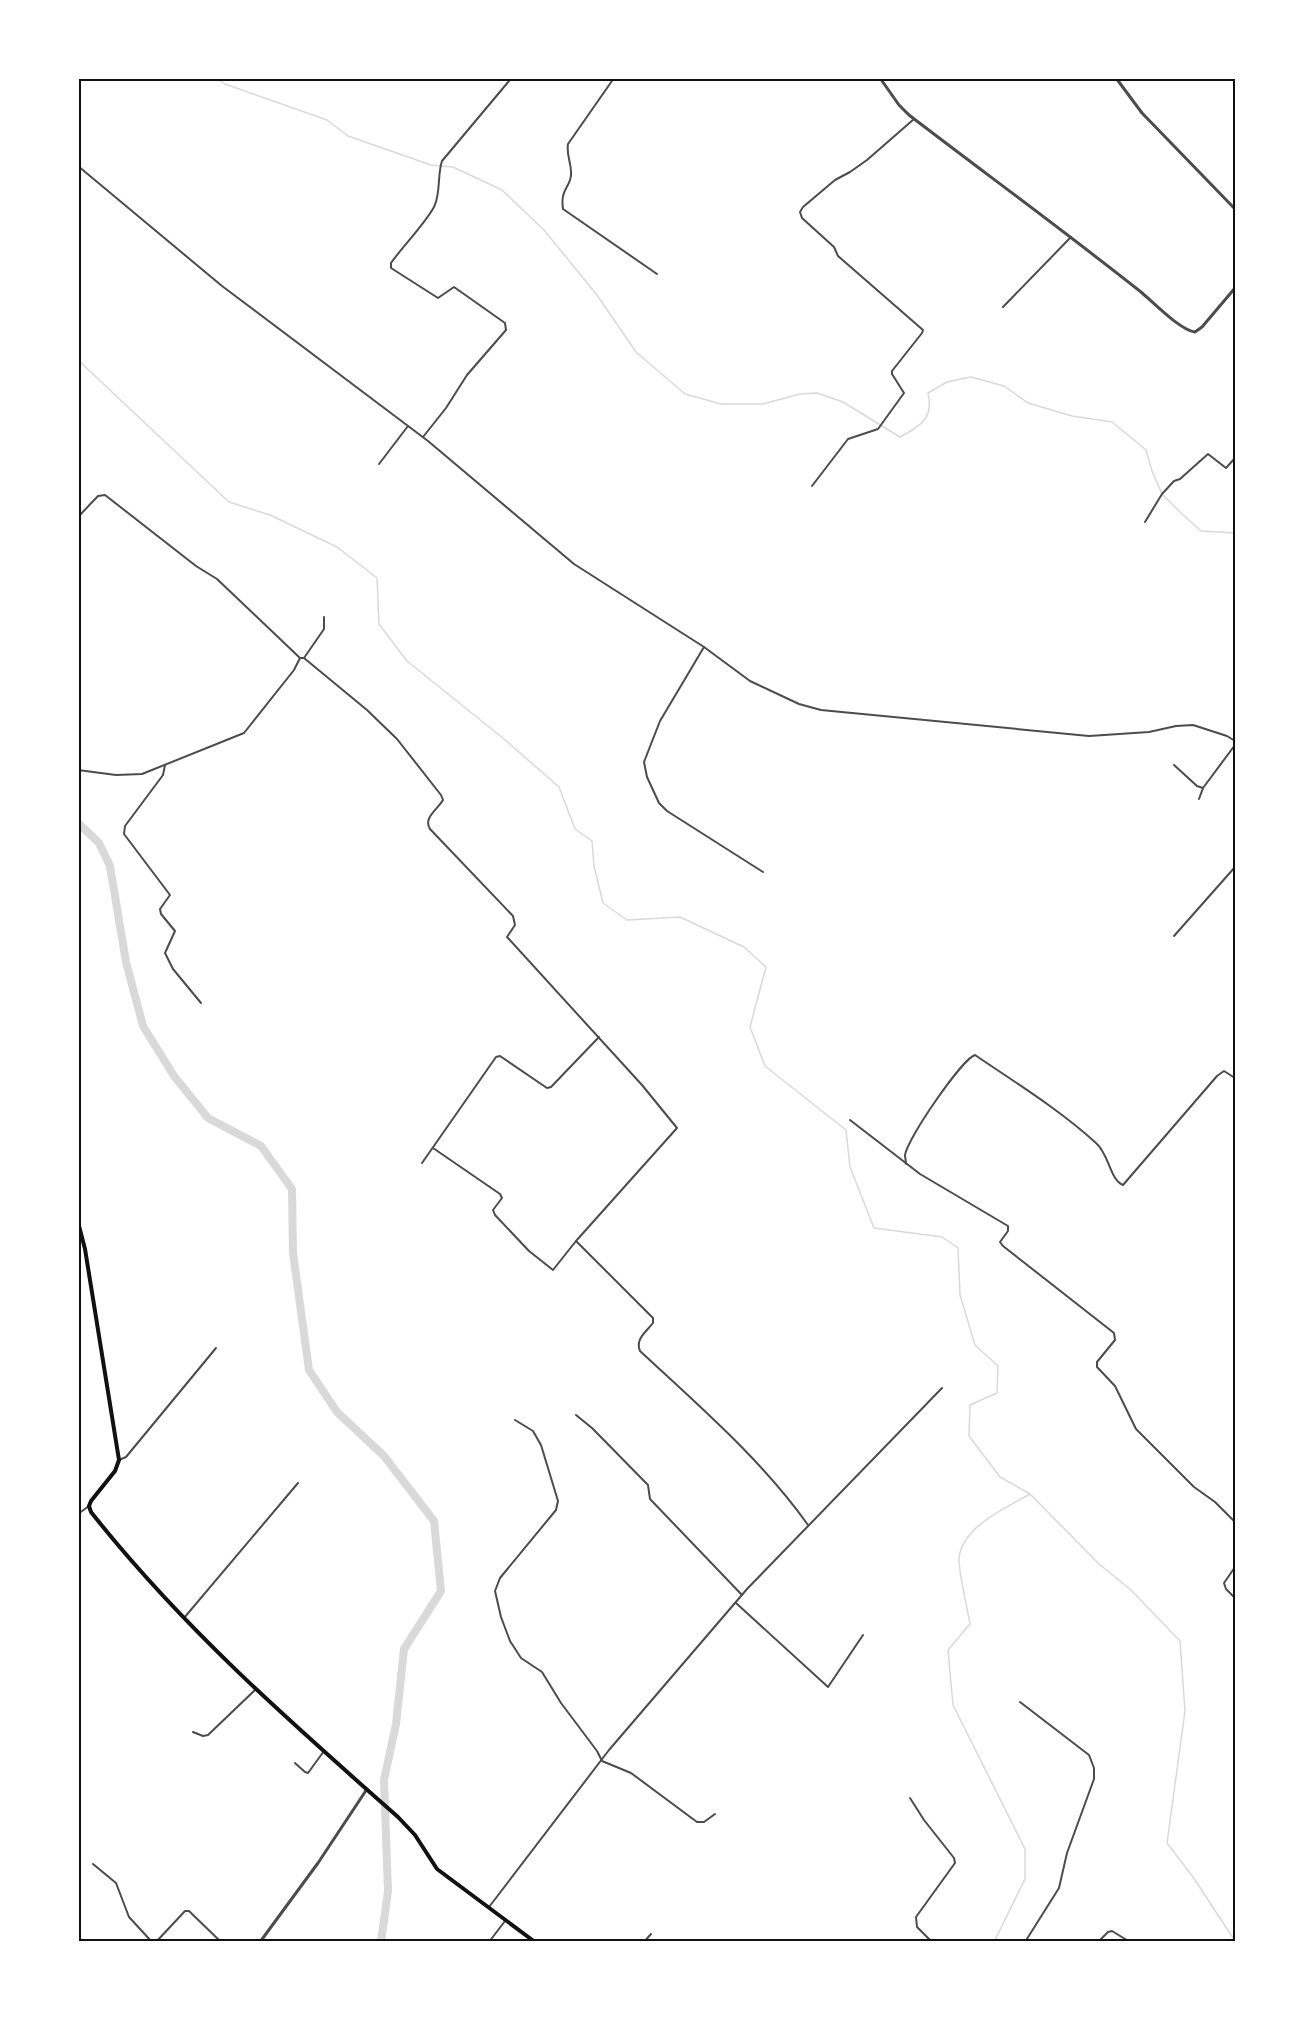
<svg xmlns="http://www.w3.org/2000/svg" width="1313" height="2020" font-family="'PT Sans',sans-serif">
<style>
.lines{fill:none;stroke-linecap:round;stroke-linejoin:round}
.stream{stroke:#d9d9d9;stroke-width:1.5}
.river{stroke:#d9d9d9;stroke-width:8}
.minor{stroke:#4c4c4c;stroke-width:2}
.tertiary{stroke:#4c4c4c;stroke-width:3}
.secondary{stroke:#111;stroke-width:4}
.neatline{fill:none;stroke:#111;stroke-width:2}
</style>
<rect width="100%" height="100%" fill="#fff"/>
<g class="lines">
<g class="stream">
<path d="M216 78 225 84 327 120 348 136 431 165 453 167 502 190 544 230 597 295 636 352 685 394 721 404H763L800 394 817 393 843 402 900 437C921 426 934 418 928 393L947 382 971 377 1004 386 1028 403 1072 416 1112 422 1146 450 1152 471 1162 494 1181 513 1201 531 1235 533"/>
<polyline points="78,360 229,502 270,515 337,547 377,578 379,624 407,661 504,739 559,787 575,829 592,841 594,866 603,903 627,920 680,917 744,947 766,967 750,1027 765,1066 846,1130 850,1167 874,1228 942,1237 958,1248 960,1295 975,1345 998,1366 997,1393 970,1405 969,1436 1000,1477 1030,1494 1099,1564 1131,1590 1180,1641 1185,1711 1167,1843 1193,1877 1235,1941"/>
<path d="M994 1942 1025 1879V1849L953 1705 948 1650 970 1624C967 1607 959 1574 959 1559 961 1527 1006 1508 1030 1494"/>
</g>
<polyline class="river" points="78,823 99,843 110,866 126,962 143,1026 174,1076 208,1118 261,1146 292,1189 293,1253 309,1370 337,1412 384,1456 434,1521 441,1591 404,1649 396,1724 384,1780 388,1891 381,1942"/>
<g class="minor">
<path d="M614 78 568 144C566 155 572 164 571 175 570 188 560 189 563 209L657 274"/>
<polyline points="78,166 222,286 428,441 574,564 704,647 750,681 799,704 821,710 1089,736 1149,732 1176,726 1193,725 1227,736 1235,741"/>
<polyline points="1003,307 1071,237"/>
<path d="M423 437 446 408 467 375 506 330 505 323 454 287 438 298 391 268V263C403 246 424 225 434 207 441 193 437 176 442 161L509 81 506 78"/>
<polyline points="379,464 408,426"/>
<polyline points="812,486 848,439 878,429 904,393 892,374 892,371 922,333 923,330 838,256 834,247 802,218 800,212 803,207 835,180 850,172 867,160 914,119"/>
<polyline points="78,517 98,496 105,495 196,566 217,579 300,658"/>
<polyline points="1145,522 1162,494 1174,481 1180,479 1208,454 1226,468 1235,458"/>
<polyline points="704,647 660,721 644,762 647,777 659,803 667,811 763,872"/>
<polyline points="304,658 324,629 324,617"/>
<polyline points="165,765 163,775 125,826 124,834 170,895 160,909 161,914 175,931 165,953 173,969 201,1003"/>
<polyline points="1174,765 1197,786 1203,788"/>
<path d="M78 770 116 775 142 774 244 733 294 670 300 658H304L367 710 397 739 441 795 443 800C437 810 423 818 430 829L513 916 515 925 507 937 642 1085 677 1128 576 1241 653 1318V1323C646 1332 635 1339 640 1351 699 1406 761 1459 808 1525"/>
<polyline points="1199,799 1203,788 1235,745"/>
<polyline points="1174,936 1235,867"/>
<polyline points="850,1120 920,1174 1008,1226 1008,1231 1000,1242 1003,1246 1114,1333 1115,1340 1097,1362 1097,1367 1115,1386 1136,1429 1194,1487 1215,1502 1235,1522"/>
<polyline points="433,1148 500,1194 502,1198 493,1210 495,1215 529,1251 553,1270 576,1241"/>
<polyline points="422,1163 496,1057 500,1056 547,1088 551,1087 599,1037"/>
<path d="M906 1164C906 1163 905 1156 905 1155 907 1139 962 1059 975 1055 1016 1083 1060 1110 1096 1143 1109 1154 1110 1180 1123 1185L1217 1076 1224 1071 1235 1078"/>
<polyline points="576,1415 592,1428 648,1485 650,1499 742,1595"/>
<polyline points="515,1420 533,1431 541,1445 558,1501 556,1510 500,1578 495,1591 501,1617 510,1641 521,1658 542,1672 561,1703 597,1751 602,1761 631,1773 697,1822 704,1822 715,1814"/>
<polyline points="119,1460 126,1457 216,1348"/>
<polyline points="78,1514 89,1506"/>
<polyline points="1235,1567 1224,1583 1226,1589 1235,1598"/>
<polyline points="736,1603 828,1687 863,1635"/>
<polyline points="184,1618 298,1483"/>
<polyline points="1020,1702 1089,1755 1094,1768 1094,1779 1067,1853 1059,1888 1025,1942"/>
<polyline points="193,1732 203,1736 208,1735 256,1689"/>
<polyline points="295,1763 305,1772 308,1773 324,1751"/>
<polyline points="910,1798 924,1820 954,1858 955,1863 916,1917 917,1927 932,1942"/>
<polyline points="93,1864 116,1883 129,1917 152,1942"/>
<polyline points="489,1907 609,1750 747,1589 942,1388"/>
<polyline points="156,1942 185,1911 189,1911 221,1942"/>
<polyline points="489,1942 505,1921"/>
<polyline points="644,1942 651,1934"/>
<polyline points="1098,1942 1108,1932 1112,1931 1130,1942"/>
</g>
<g class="tertiary">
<path d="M880 78 899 105 909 115C986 174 1064 231 1141 292 1154 303 1180 330 1195 332L1202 327 1235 288"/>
<polyline points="1116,78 1142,113 1235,209"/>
<polyline points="260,1942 318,1863 367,1789"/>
</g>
<path class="secondary" d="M78 1222 85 1249 119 1460 115 1471 91 1501 89 1506 91 1512C181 1626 290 1722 398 1817L415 1835 437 1869 535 1942"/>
</g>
<rect width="1313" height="2020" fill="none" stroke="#ffffff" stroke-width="159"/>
<rect x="80" y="80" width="1154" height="1860" class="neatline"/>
</svg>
